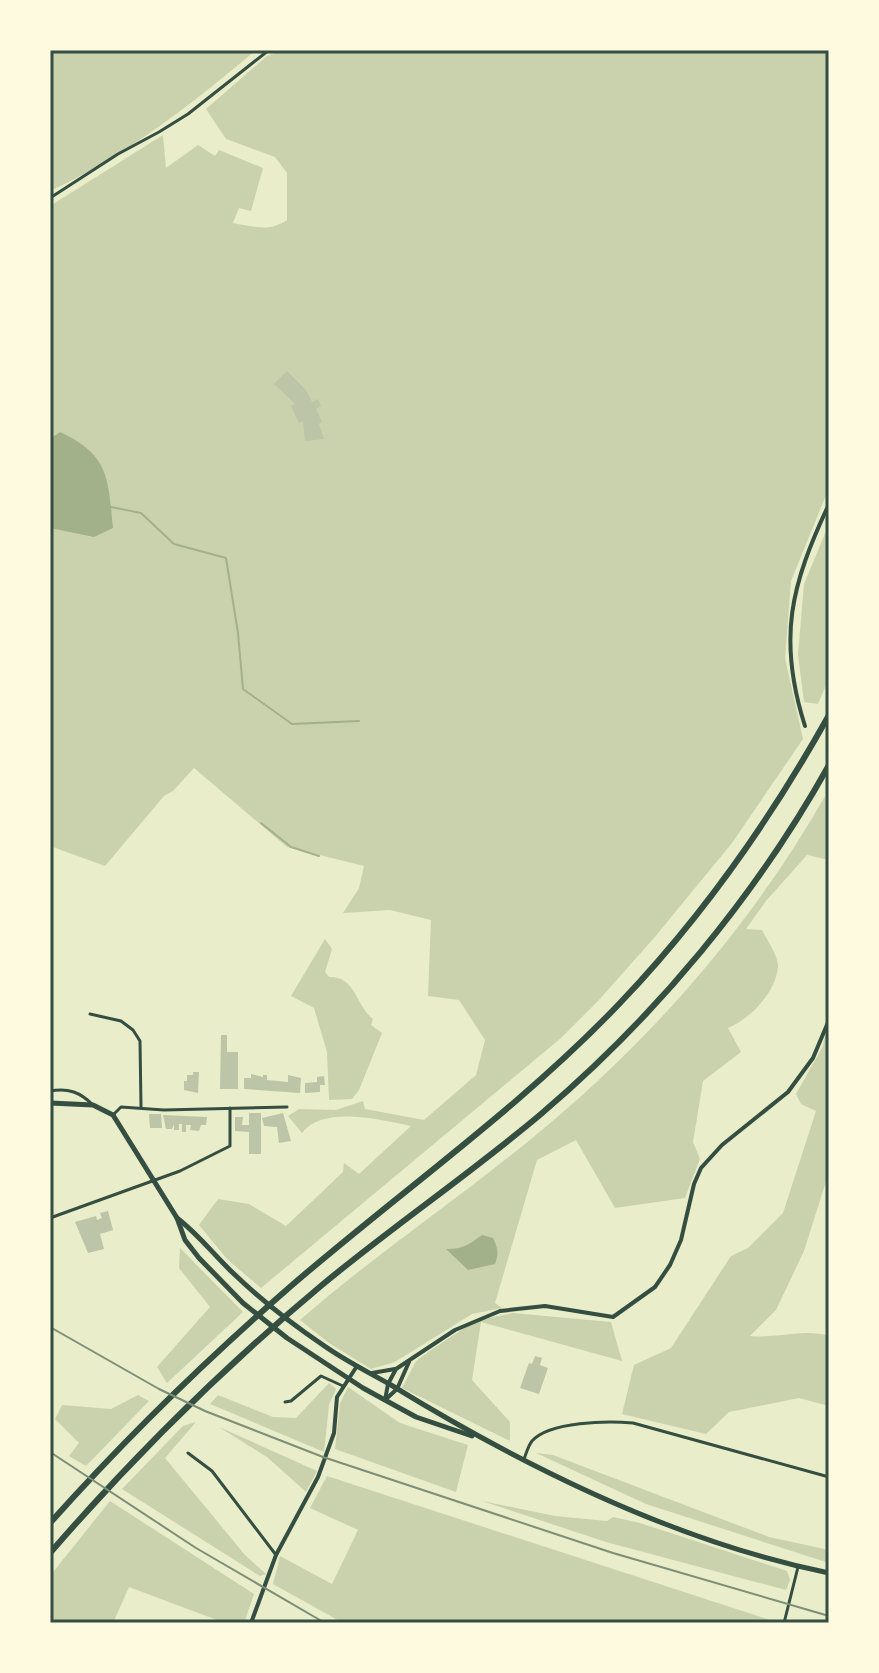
<svg xmlns="http://www.w3.org/2000/svg" width="879" height="1673" font-family="'Crimson Pro',serif">
<style>
.green{fill:#cad2ad}
.water{fill:#a3b18a}
.lines{fill:none;stroke-linecap:round;stroke-linejoin:round}
.stream{stroke:#a3b18a;stroke-width:2}
.building{fill:#bcc5a7}
.minor{stroke:#344e41;stroke-width:3}
.tertiary{stroke:#344e41;stroke-width:4}
.primary{stroke:#344e41;stroke-width:5}
.motorway{stroke:#344e41;stroke-width:6}
.rail{stroke:#7c8e77;stroke-width:2}
.neatline{fill:none;stroke:#344e41;stroke-width:3}
</style>
<rect width="100%" height="100%" fill="#e9edc9"/>
<g class="green">
<path d="M50 50H256C193 103 126 156 50 191Z"/>
<path d="M283 50H829V488L791 581 785 658 803 739 732 843 654 938 598 1001 561 1038 261 1288 227 1259 199 1225 218 1199 249 1204 286 1226 343 1172 344 1163 359 1174 411 1126C381 1120 323 1105 302 1133L288 1116 299 1109 336 1110 363 1101 365 1109 424 1120 476 1075 485 1040 459 1000 428 996 431 920 390 910 343 913 359 888 364 866 287 847 194 768 173 791 164 796 105 866 50 846V206L163 135 166 168 198 145 215 156 219 150 263 168 251 211 239 208 233 223C254 227 270 232 287 220V173L275 157 226 139 206 109 267 56Z"/>
<polygon points="829,524 829,678 818,704 804,702 798,655 804,584"/>
<path d="M825 796 829 813V860L807 855 766 901 746 929 762 930C767 940 778 955 778 966 777 991 750 1019 728 1028L741 1052 703 1081 693 1142 700 1159 685 1198 615 1208 576 1140 537 1160 495 1303 502 1308 472 1314 395 1362 371 1369 329 1343 300 1320C372 1257 451 1204 525 1144 645 1047 749 930 825 796Z"/>
<path d="M325 939 332 949 325 972 329 977C356 976 355 1005 373 1019L371 1025 382 1033 359 1090 352 1099 329 1100 327 1052 314 1008 291 996Z"/>
<path d="M826 1028 829 1029V1172L804 1251 776 1310 750 1336C776 1339 804 1328 829 1336V1406L799 1398 729 1412 706 1434 622 1414 634 1365 671 1348 731 1256 748 1248 783 1213 816 1111 801 1104 796 1094 823 1046Z"/>
<polygon points="180,1248 243,1312 167,1383 157,1367 210,1307 179,1268"/>
<polygon points="513,1313 611,1322 622,1361 481,1322 472,1380 510,1422 510,1441 402,1388 416,1361 431,1350 475,1321"/>
<polygon points="329,1383 336,1389 329,1405 324,1452 210,1404 218,1395 273,1417 296,1418"/>
<polygon points="348,1387 400,1423 468,1445 456,1492 335,1449 340,1403"/>
<polygon points="138,1395 149,1401 86,1466 69,1456 79,1443 55,1419 62,1405 111,1409"/>
<polygon points="196,1422 165,1458 245,1555 266,1574 260,1576 122,1489 183,1426"/>
<polygon points="219,1427 317,1471 306,1492 267,1457"/>
<polygon points="536,1453 553,1455 769,1537 829,1550 829,1563 646,1504"/>
<polygon points="327,1476 779,1623 343,1623 273,1584 280,1556 332,1584 358,1530 310,1508"/>
<polygon points="110,1501 254,1594 244,1623 225,1623 129,1587 113,1623 50,1623 50,1576"/>
<polygon points="482,1501 555,1516 607,1521 613,1517 640,1523 787,1571 790,1580 786,1590 606,1542"/>
</g>
<g class="water">
<path d="M60 432C110 455 108 479 113 528L94 537 50 528V439Z"/>
<path d="M482 1235 493 1238C498 1248 499 1254 495 1264L468 1270 446 1249C461 1250 470 1244 482 1235Z"/>
</g>
<g class="lines">
<g class="stream">
<polyline points="111,507 141,513 174,544 226,558 238,633 243,689 292,724 359,721"/>
<polyline points="261,823 291,847 319,856"/>
</g>
</g>
<g class="building">
<polygon points="287,371 306,390 312,402 318,399 321,406 316,409 322,422 319,424 324,439 305,441 303,421 299,423 291,406 295,404 274,384"/>
<polygon points="221,1035 227,1035 227,1052 238,1052 238,1089 220,1089"/>
<polygon points="193,1072 199,1072 198,1093 184,1090 184,1081 187,1081 187,1075 193,1075"/>
<polygon points="251,1074 263,1077 263,1075 267,1075 267,1080 288,1082 288,1075 301,1078 300,1093 244,1089 244,1078 251,1078"/>
<polygon points="324,1076 325,1085 320,1085 320,1092 305,1093 305,1083 317,1082 317,1077"/>
<polygon points="249,1113 261,1113 261,1154 249,1154 249,1132 235,1131 235,1117 243,1117 242,1125 249,1125"/>
<polygon points="283,1113 291,1141 279,1143 277,1127 264,1126 262,1118"/>
<polygon points="149,1114 161,1114 162,1128 150,1128"/>
<polygon points="163,1115 207,1117 206,1125 201,1125 199,1131 190,1130 191,1125 186,1125 186,1132 182,1132 182,1124 179,1124 179,1130 174,1130 174,1124 172,1129 166,1129"/>
<polygon points="108,1211 113,1230 100,1234 104,1249 88,1253 75,1222 96,1216 97,1220 102,1218 100,1213"/>
<polygon points="535,1356 542,1358 540,1365 548,1368 539,1394 520,1388 529,1363 532,1364"/>
</g>
<g class="lines">
<g class="minor">
<polyline points="50,198 118,154 159,132 188,114 269,50"/>
<polyline points="90,1014 121,1021 133,1030 140,1041 141,1107"/>
<path d="M50 1091C69 1088 80 1092 93 1105"/>
<polyline points="113,1115 121,1107 164,1110 287,1107"/>
<polyline points="50,1218 180,1171 230,1146 230,1108"/>
<polyline points="285,1402 291,1401 321,1376 343,1386"/>
<polyline points="188,1453 212,1471 276,1555"/>
<path d="M524 1459C526 1454 528 1446 532 1441 550 1421 608 1421 633 1423L829 1477"/>
<polyline points="784,1623 798,1567"/>
</g>
<g class="tertiary">
<path d="M805 726C777 638 791 585 829 504"/>
<polyline points="372,1373 395,1369"/>
<polyline points="385,1400 388,1384 396,1369 455,1330 500,1311 545,1306 613,1317 655,1287 670,1265 681,1240 694,1184 701,1168 722,1145 788,1092 813,1058 829,1020"/>
<polyline points="385,1400 397,1389 409,1362"/>
<polyline points="251,1623 276,1555 318,1477 334,1433 337,1397 357,1366"/>
</g>
<g class="primary">
<polyline points="50,1103 93,1105 113,1115 177,1218 185,1240 199,1258 243,1303 287,1338 363,1388 416,1417 472,1436"/>
<path d="M177 1218C198 1234 214 1255 233 1273 260 1299 292 1324 323 1345 344 1360 368 1372 391 1385 523 1466 676 1542 829 1573"/>
</g>
<g class="motorway">
<path d="M50 1523C125 1439 206 1360 291 1286 401 1191 520 1108 620 1003 703 916 771 819 829 715"/>
<path d="M50 1553C133 1457 224 1367 322 1285 393 1226 470 1174 541 1114 656 1016 756 896 829 765"/>
</g>
<g class="rail">
<polyline points="50,1327 159,1389 205,1411 323,1457 613,1553 829,1616"/>
<polyline points="50,1452 196,1548 325,1623"/>
</g>
</g>
<rect width="879" height="1673" fill="none" stroke="#fefae0" stroke-width="104"/>
<rect x="52" y="52" width="775" height="1569" class="neatline"/>
</svg>
